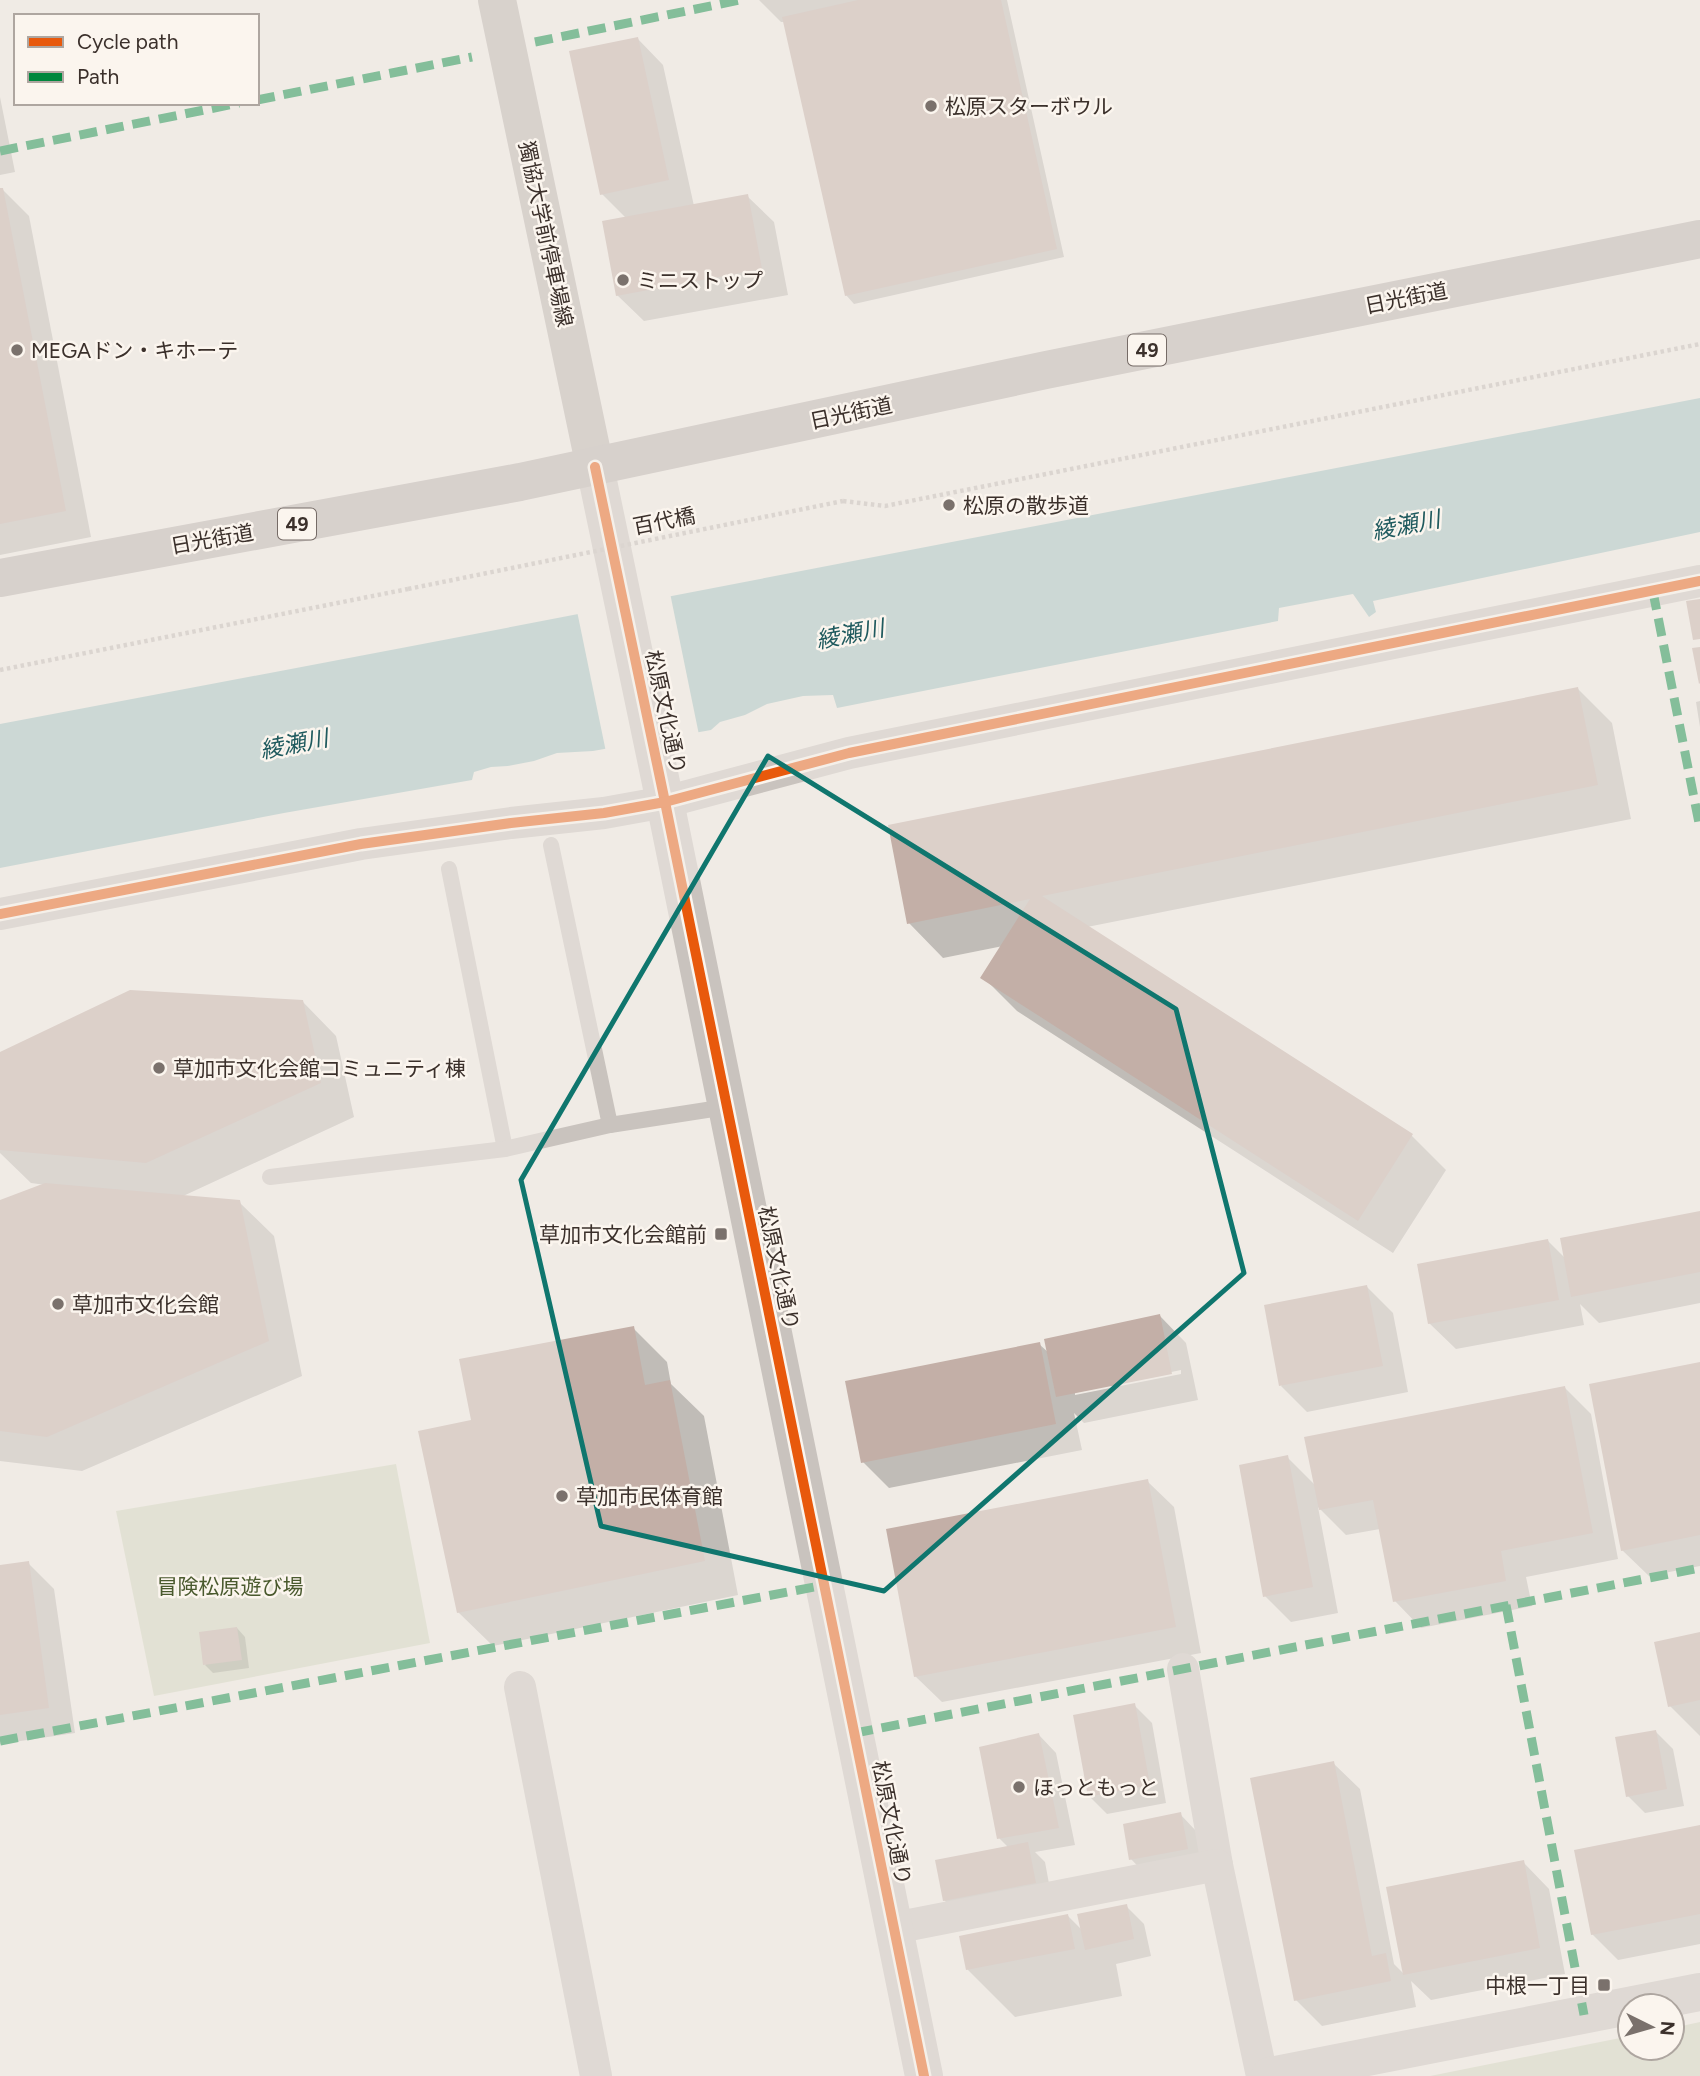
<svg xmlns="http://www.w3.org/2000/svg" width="1700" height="2076" font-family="Figtree,'Noto Sans JP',sans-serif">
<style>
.green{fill:#d1d6bf}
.water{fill:#a1c2c1}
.pier{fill:#f0ebe5}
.shadow{fill:#0003;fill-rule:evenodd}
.building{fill:#c3afa7}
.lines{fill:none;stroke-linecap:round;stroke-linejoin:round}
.path{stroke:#c2bbb6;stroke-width:4.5;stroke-dasharray:3.5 3.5;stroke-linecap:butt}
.service{stroke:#c9c3be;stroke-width:16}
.minor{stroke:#c9c3be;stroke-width:32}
.tertiary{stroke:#c9c3be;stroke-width:38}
.secondary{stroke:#bab3ae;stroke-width:38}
.primary{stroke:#b8b1ad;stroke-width:38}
.path-bridge{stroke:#c2bbb6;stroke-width:4.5;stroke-dasharray:3.5 3.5;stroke-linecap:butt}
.quiet{stroke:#00873e;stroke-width:9;stroke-dasharray:18 9;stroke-linecap:butt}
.cycleway-casing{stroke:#fbf5ee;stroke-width:15}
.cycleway{stroke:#e8590c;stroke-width:10}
.marked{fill:none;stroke:#0f766e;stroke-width:5;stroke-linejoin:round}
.poi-dot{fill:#7a716c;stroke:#fbf5ee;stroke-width:2.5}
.labels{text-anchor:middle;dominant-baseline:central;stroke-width:5;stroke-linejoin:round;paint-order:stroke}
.shield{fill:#fbf5ee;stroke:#756b66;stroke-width:2}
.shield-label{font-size:19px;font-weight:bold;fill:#3b302b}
.poi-label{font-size:21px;fill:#3b302b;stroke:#fbf5ee;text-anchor:start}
.street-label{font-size:21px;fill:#3b302b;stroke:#fbf5ee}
.park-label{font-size:21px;fill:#4a5a2e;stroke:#fbf5ee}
.water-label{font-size:23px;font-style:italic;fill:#1f5a5e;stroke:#fbf5ee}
</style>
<rect width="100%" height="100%" fill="#f0ebe5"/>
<g class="green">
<polygon points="396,1464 430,1643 154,1696 116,1511"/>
<polygon points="1700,2022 1700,2076 1430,2076 1630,2036 1630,2048 1672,2048 1672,2028"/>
</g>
<polygon class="water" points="1700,398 1700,532 1373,601 1376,612 1369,617 1353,594 1279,608 1278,621 837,708 833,695 803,696 767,704 745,715 720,722 711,730 593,751 557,753 534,761 508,766 491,767 474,772 472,780 284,813 0,868 0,724 412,646"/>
<polygon class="pier" points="670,593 699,735 606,752 577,611"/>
<g class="shadow">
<polygon points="759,0 1007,0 1064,257 854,304 846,295 785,22 781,22"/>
<polygon points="637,38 663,65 694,206 747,196 774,222 788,295 644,321 617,295 626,218 602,194"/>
<polygon points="0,97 15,172 0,175"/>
<polygon points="0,190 3,190 29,216 91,537 0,555"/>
<polygon points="1578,689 1612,723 1631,819 1087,927 1412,1136 1446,1170 1393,1253 1017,1011 983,977 1003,946 943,958 909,923"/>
<polygon points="1700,701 1700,727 1696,702"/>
<polygon points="302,1001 336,1036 354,1117 181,1197 239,1202 274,1236 302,1376 82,1471 0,1461 0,1202 46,1185 31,1183 0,1153 0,1054"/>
<polygon points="1700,1213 1700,1303 1599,1323 1580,1304 1584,1325 1456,1349 1429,1323 1548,1241 1566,1259"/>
<polygon points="1367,1287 1393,1313 1408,1392 1307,1412 1281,1386"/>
<path d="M1160 1316 1186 1343 1198 1400 1084 1423 1074 1413 1082 1450 889 1488 863 1462 1039 1344 1049 1353ZM1181 1370V1374L1075 1395V1392Z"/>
<polygon points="633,1328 667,1362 671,1384 704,1416 738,1595 493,1646 458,1612 473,1421"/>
<polygon points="1700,1364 1700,1566 1649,1576 1622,1550"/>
<polygon points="1565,1388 1591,1414 1618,1559 1526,1577 1532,1606 1421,1628 1395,1601 1380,1529 1346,1535 1318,1507 1338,1613 1291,1622 1265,1596 1287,1457 1315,1485"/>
<polygon points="1147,1481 1174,1507 1201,1653 942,1702 915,1676"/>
<polygon points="28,1563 54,1589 75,1733 0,1744 0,1567"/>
<polygon points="237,1628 245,1637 249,1668 213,1673 205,1665"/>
<polygon points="1700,1634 1700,1736 1670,1706"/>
<polygon points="1134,1705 1152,1723 1166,1803 1107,1814 1090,1797"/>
<polygon points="1656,1732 1673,1749 1684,1806 1645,1813 1628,1796"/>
<polygon points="1039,1735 1056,1753 1075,1845 1035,1852 1045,1862 1052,1900 962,1918 944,1900 1009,1848 999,1838"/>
<polygon points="1333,1763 1360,1789 1394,1964 1404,1974 1523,1862 1549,1889 1565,1974 1431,2000 1411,1981 1416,2007 1322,2026 1296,2000"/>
<polygon points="1180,1814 1197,1832 1204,1866 1148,1877 1131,1859"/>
<polygon points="1700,1827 1700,1944 1618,1960 1592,1934"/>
<polygon points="1126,1906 1144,1924 1151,1956 1116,1964 1122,1996 1015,2017 967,1969 1068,1916 1083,1931"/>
</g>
<g class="building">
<polygon points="858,0 1001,0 1057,249 845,296 782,17"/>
<polygon points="638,37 669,180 600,195 569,51"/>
<polygon points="0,188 3,188 66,511 0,524"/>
<polygon points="748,194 762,269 616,296 602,221"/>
<polygon points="1700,599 1700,639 1693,640 1686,601"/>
<polygon points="1700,647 1700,683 1699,684 1692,648"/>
<polygon points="1578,687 1598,785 1042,896 1413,1134 1358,1221 980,978 1030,899 907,924 888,825"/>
<polygon points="130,990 303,1000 321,1083 146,1163 0,1150 0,1052"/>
<polygon points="45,1183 240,1200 269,1341 47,1437 0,1431 0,1200"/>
<polygon points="1700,1211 1700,1272 1571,1297 1560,1238"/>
<polygon points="1548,1239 1559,1300 1428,1324 1417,1264"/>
<polygon points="1367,1285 1383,1366 1279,1386 1264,1305"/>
<polygon points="1160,1314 1172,1374 1056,1397 1044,1339"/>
<polygon points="634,1326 645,1385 670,1380 705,1561 457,1613 418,1431 471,1420 459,1359"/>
<polygon points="1040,1342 1056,1424 861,1463 845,1381"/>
<polygon points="1700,1362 1700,1535 1621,1551 1589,1384"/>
<polygon points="1565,1386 1593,1533 1501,1551 1506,1581 1393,1602 1373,1500 1319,1510 1304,1437"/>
<polygon points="1288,1455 1313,1587 1263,1597 1239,1465"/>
<polygon points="1148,1479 1176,1627 914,1677 886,1529"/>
<polygon points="29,1561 49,1708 0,1715 0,1565"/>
<polygon points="237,1627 242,1660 203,1665 199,1632"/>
<polygon points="1700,1632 1700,1700 1668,1707 1654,1642"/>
<polygon points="1135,1703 1150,1785 1088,1797 1073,1715"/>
<polygon points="1656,1730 1667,1789 1626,1797 1615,1737"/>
<polygon points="1039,1733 1059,1828 997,1839 979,1747"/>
<polygon points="1334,1761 1372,1956 1386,1953 1391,1981 1294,2001 1250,1778"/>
<polygon points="1181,1812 1188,1849 1129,1860 1123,1824"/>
<polygon points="1700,1825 1700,1914 1591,1935 1574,1850"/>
<polygon points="1028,1842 1036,1883 943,1901 935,1860"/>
<polygon points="1524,1860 1540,1948 1403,1975 1386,1887"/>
<polygon points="1127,1904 1134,1939 1085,1950 1077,1914"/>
<polygon points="1068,1914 1075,1949 966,1970 959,1936"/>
</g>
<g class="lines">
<g class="path">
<polyline points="843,501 885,506 1700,344"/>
<polyline points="0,670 408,589"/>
</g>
<g class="service">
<polyline points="551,845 610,1125"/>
<polyline points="449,869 505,1149"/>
<polyline points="270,1177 505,1149 610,1125 726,1107"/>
</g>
<g class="minor">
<polyline points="0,914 361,844 511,823 604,813 665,802 849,753 1700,581"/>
<polyline points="1183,1669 1217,1865 1262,2076"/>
<polyline points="520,1687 596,2076"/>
<polyline points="894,1928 1217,1865"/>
</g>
<g class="tertiary">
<polyline points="595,467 665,802 924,2076"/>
<polyline points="1270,2076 1700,1992"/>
</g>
<polyline class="secondary" points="497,0 595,467"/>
<polyline class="primary" points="0,578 520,482 1046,370 1700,239"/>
<polyline class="path-bridge" points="408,589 843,501"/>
<g class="quiet">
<polyline points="535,42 740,0"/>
<polyline points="257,100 472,57"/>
<polyline points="0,151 239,103"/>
<polyline points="1653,592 1700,828"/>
<polyline points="1506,1605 1584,2015"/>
<polyline points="855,1733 1700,1568"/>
<polyline points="0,1741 825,1585"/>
</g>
<g class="cycleway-casing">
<g id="cycleway">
<polyline points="595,467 665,802 924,2076"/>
<polyline points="0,914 361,844 511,823 604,813 665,802 849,753 1700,581"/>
</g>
</g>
<use href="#cycleway" class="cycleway"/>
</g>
<path d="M0 0H1700V2076H0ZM768 756 1176 1009 1244 1273 884 1591 601 1526 521 1180Z" fill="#f0ebe5" fill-opacity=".55" fill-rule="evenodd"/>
<path class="marked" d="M768 756 1176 1009 1244 1273 884 1591 601 1526 521 1180Z"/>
<g class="poi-dot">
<circle cx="931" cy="106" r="7"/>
<circle cx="623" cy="280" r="7"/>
<circle cx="17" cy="350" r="7"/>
<circle cx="949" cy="505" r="7"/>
<circle cx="159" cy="1068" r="7"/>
<rect x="714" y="1227" width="14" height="14" rx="3.5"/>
<circle cx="58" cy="1304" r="7"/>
<circle cx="562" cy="1496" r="7"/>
<circle cx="1019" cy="1787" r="7"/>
<rect x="1597" y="1978" width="14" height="14" rx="3.5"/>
</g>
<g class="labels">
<g class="shield">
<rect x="1128" y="334.5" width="38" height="31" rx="5"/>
<rect x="278" y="508.5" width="38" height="31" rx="5"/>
</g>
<g class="shield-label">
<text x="1147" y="350">49</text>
<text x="297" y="524">49</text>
</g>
<g class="poi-label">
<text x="945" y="106">松原スターボウル</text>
<text x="637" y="280">ミニストップ</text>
<text x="31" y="350">MEGAドン・キホーテ</text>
<text x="963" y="505">松原の散歩道</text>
<text x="173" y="1068">草加市文化会館コミュニティ棟</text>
<text x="707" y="1234" text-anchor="end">草加市文化会館前</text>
<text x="72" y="1304">草加市文化会館</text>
<text x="576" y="1496">草加市民体育館</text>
<text x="1033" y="1787">ほっともっと</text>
<text x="1590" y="1985" text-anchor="end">中根一丁目</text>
</g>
<g class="street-label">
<text transform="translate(546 234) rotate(78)">獨協大学前停車場線</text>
<text transform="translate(1406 298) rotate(-11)">日光街道</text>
<text transform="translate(851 413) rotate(-12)">日光街道</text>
<text transform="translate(664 521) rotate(-11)">百代橋</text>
<text transform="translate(212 539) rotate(-10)">日光街道</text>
<text transform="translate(666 712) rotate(78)">松原文化通り</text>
<text transform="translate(779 1268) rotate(78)">松原文化通り</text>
<text transform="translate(892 1823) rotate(79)">松原文化通り</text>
</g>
<g class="park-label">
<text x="230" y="1586">冒険松原遊び場</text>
</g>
<g class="water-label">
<text transform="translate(1406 525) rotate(-11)">綾瀬川</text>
<text transform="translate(850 634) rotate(-11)">綾瀬川</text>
<text transform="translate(294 744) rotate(-11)">綾瀬川</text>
</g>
</g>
<rect x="14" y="14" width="245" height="91" fill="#fbf5ee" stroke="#aea6a0" stroke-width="2"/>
<rect x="28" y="37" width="35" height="10" fill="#e8590c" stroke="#aea6a0" stroke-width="2"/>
<text x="77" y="49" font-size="21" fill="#3b302b">Cycle path</text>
<rect x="28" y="72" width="35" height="10" fill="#00873e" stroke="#aea6a0" stroke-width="2"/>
<text x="77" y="84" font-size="21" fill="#3b302b">Path</text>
<g transform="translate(1651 2027) rotate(95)"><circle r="33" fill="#fbf5ee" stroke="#aea6a0" stroke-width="2"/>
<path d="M0-5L12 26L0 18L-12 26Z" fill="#7a716c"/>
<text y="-10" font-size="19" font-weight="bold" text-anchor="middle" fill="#3b302b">N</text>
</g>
</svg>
